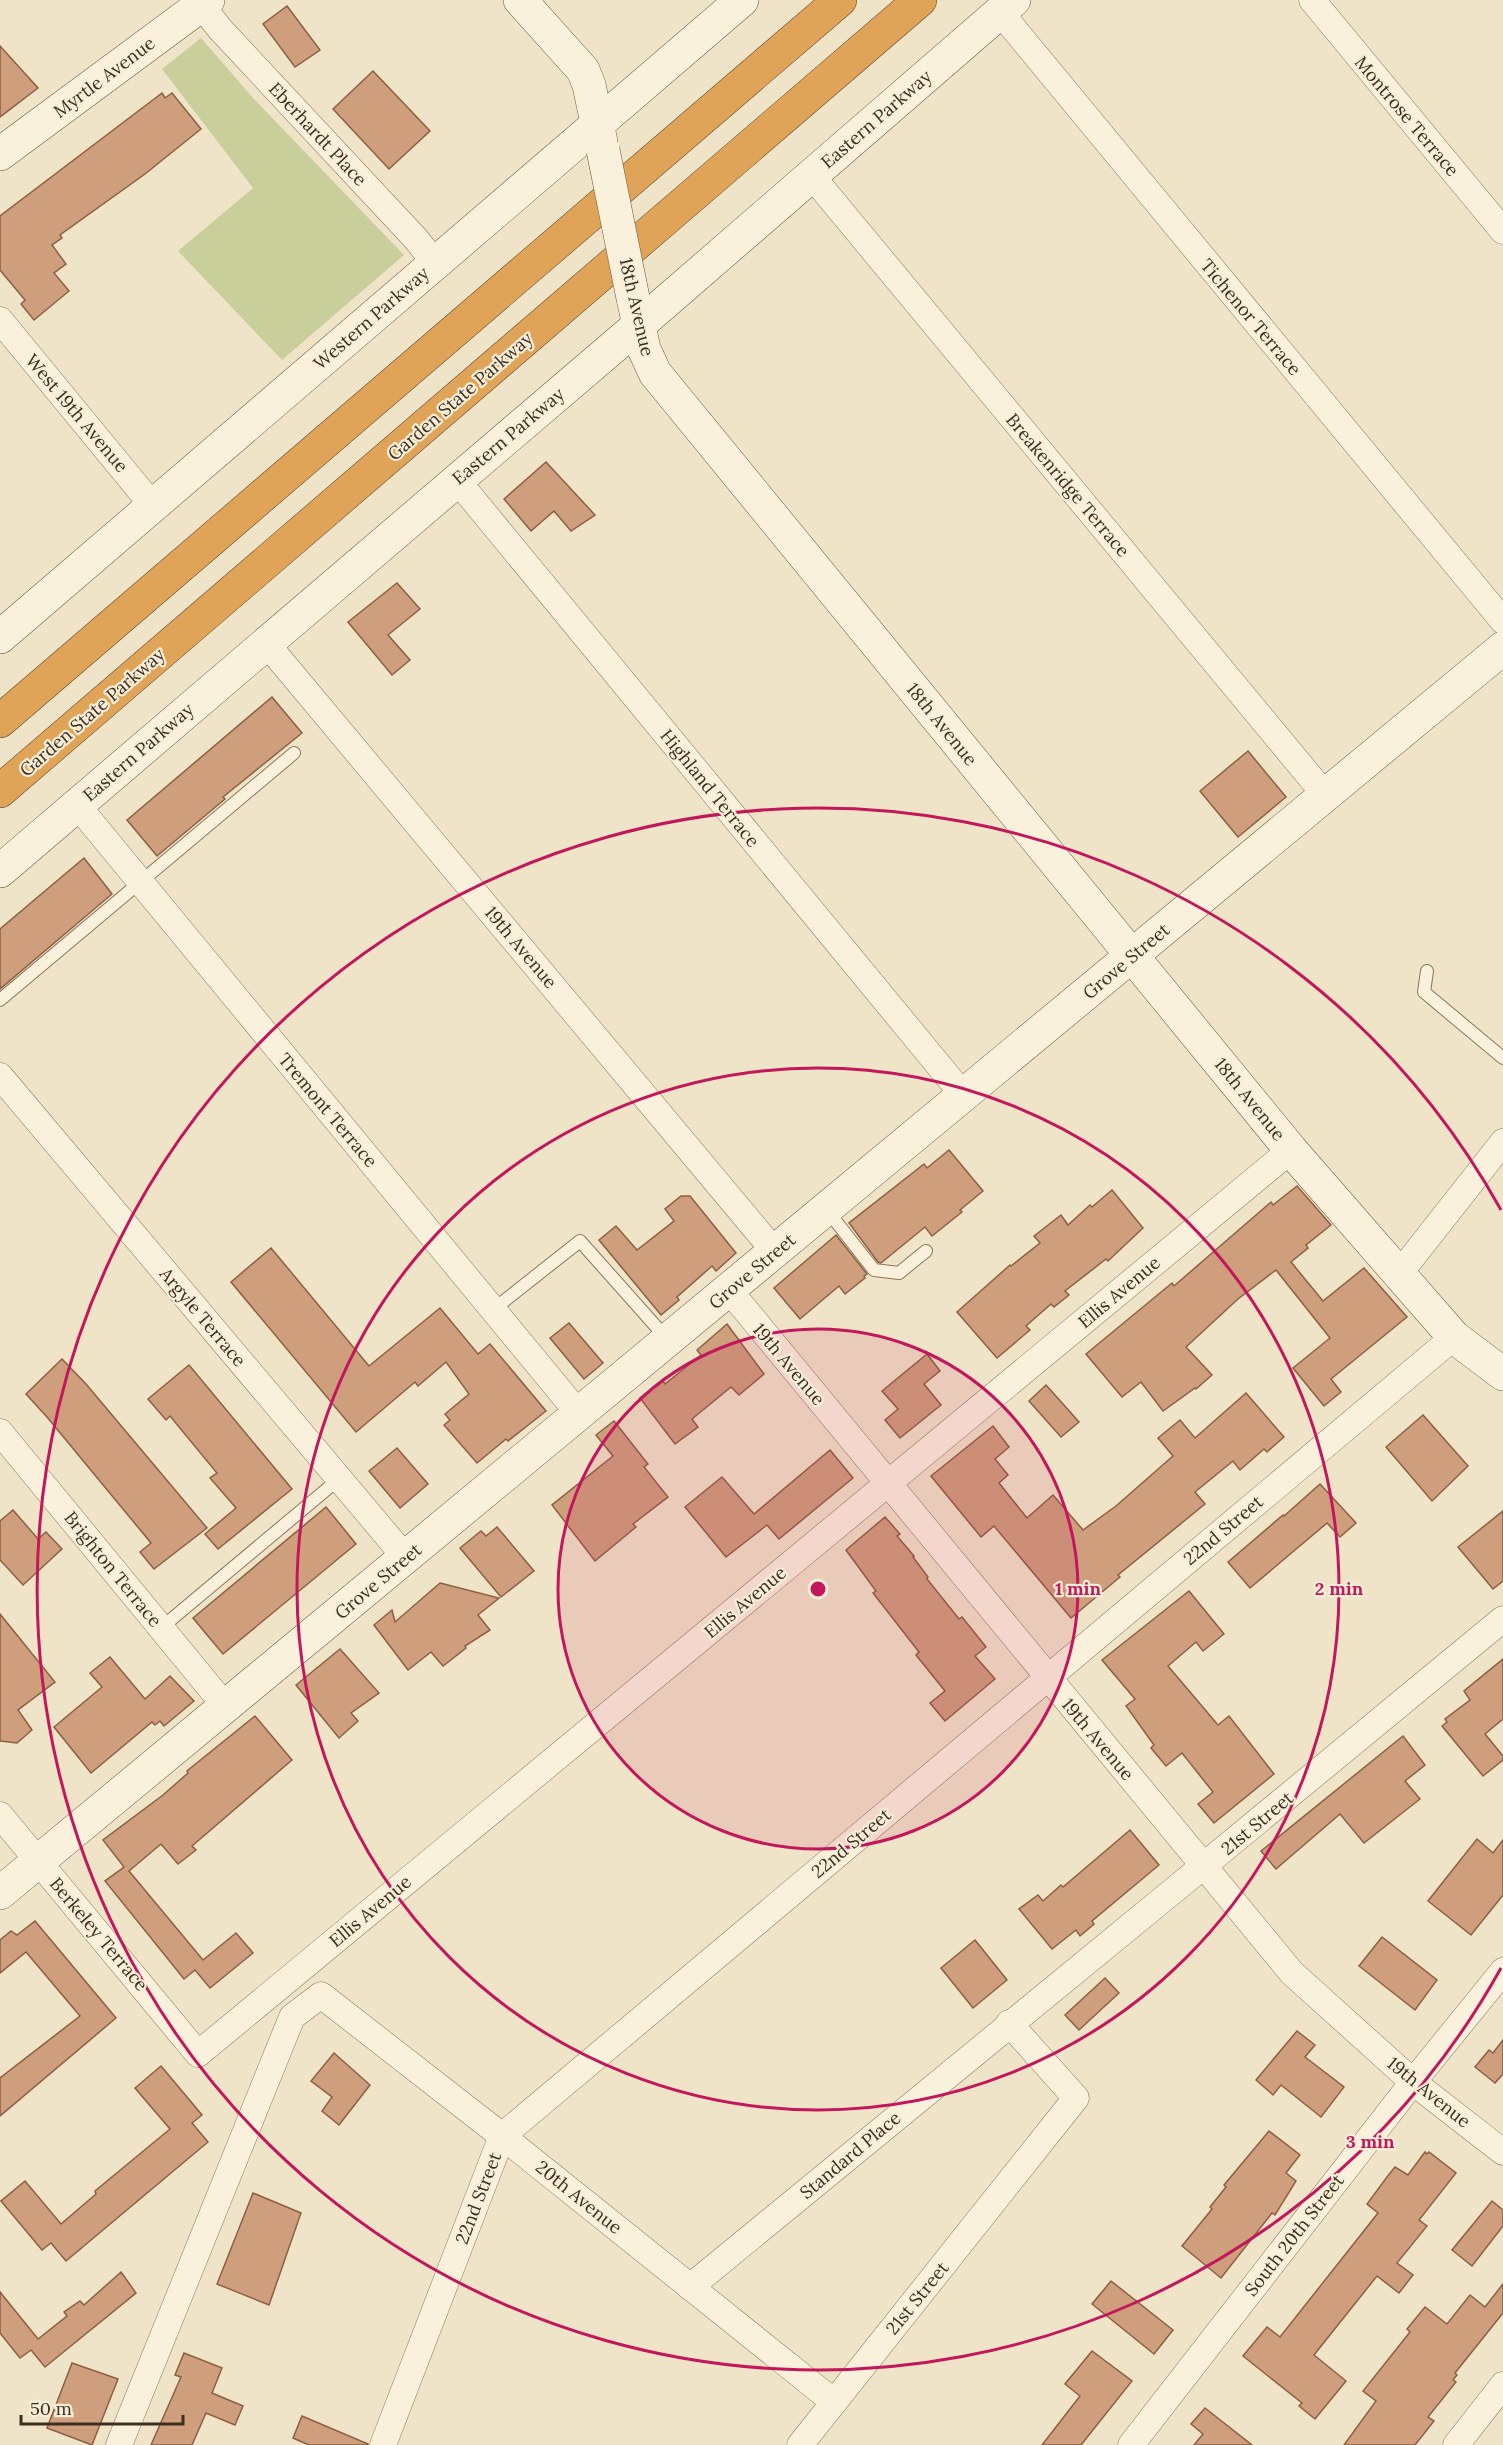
<svg xmlns="http://www.w3.org/2000/svg" width="1503" height="2445" font-family="Lora,serif">
<style>
.green{fill:#c9cf9b}
.building{fill:#cf9f7d;stroke:#8d5f41;stroke-width:1.5}
.lines{fill:none;stroke-linecap:round;stroke-linejoin:round}
.lane-casing{stroke:#8d765c;stroke-width:14}
.street-casing{stroke:#8d765c;stroke-width:27}
.secondary-casing{stroke:#6f573f;stroke-width:34}
.highway-casing{stroke:#5b4430;stroke-width:34}
.lane{stroke:#faf1dc;stroke-width:12}
.street{stroke:#faf1dc;stroke-width:26}
.secondary{stroke:#faf1dc;stroke-width:33}
.highway{stroke:#e0a458;stroke-width:33}
.secondary-bridge-casing{stroke:#6f573f;stroke-width:34;stroke-linecap:butt}
.secondary-bridge{stroke:#faf1dc;stroke-width:33}
.ring{fill:none;stroke:#c2185b;stroke-width:3}
.labels{text-anchor:middle;dominant-baseline:central;stroke-width:4.5;stroke-linejoin:round;paint-order:stroke}
.street-label{font-size:18px;fill:#3d2e20;stroke:#f7eed8}
.centre{fill:#c2185b;stroke:#f7eed8;stroke-width:3}
.ring-label{font-size:18px;text-anchor:middle;font-weight:bold;fill:#c2185b;stroke:#f7eed8;stroke-width:4.5;stroke-linejoin:round;paint-order:stroke}
</style>
<rect width="100%" height="100%" fill="#f0e4c8"/>
<polygon class="green" points="201,38 254,99 404,255 282,360 178,251 253,188 162,69"/>
<g class="building">
<polygon points="287,6 320,50 295,67 263,24"/>
<polygon points="0,46 38,88 0,117"/>
<polygon points="373,71 430,131 389,169 333,109"/>
<polygon points="162,93 165,98 172,93 201,129 145,174 60,235 62,238 52,245 66,264 54,273 69,291 34,320 21,304 25,300 0,270 0,216"/>
<polygon points="546,462 595,515 571,531 554,511 531,531 504,499"/>
<polygon points="397,583 420,609 388,635 410,660 392,675 348,622"/>
<polygon points="272,697 302,733 223,797 225,799 157,856 127,820"/>
<polygon points="1248,751 1286,797 1238,837 1200,791"/>
<polygon points="84,858 112,894 0,989 0,929"/>
<polygon points="949,1150 983,1191 960,1210 962,1212 932,1236 925,1227 881,1263 878,1262 849,1223 924,1164 927,1168"/>
<polygon points="1297,1186 1331,1225 1306,1245 1308,1248 1291,1262 1323,1301 1364,1268 1407,1317 1331,1379 1341,1392 1324,1406 1293,1368 1330,1338 1276,1270 1238,1299 1186,1347 1212,1375 1196,1389 1195,1388 1163,1411 1141,1382 1122,1397 1086,1354 1172,1283 1174,1286 1271,1202 1273,1205"/>
<polygon points="1112,1190 1143,1228 1108,1261 1106,1259 1065,1291 1069,1295 1054,1307 1051,1304 1026,1326 1030,1330 997,1358 957,1312 1010,1265 1011,1266 1040,1243 1034,1236 1061,1215 1068,1225 1090,1205 1092,1207"/>
<polygon points="681,1196 690,1196 736,1253 716,1271 712,1266 677,1297 679,1300 661,1315 599,1240 616,1226 637,1250 674,1221 665,1209"/>
<polygon points="836,1235 867,1274 864,1276 865,1278 845,1294 839,1286 800,1319 774,1288"/>
<polygon points="271,1248 369,1366 440,1308 478,1354 490,1344 546,1411 508,1441 506,1439 477,1463 444,1425 450,1420 445,1414 469,1394 446,1362 418,1386 415,1382 356,1432 231,1282"/>
<polygon points="569,1323 603,1363 584,1379 550,1338"/>
<polygon points="727,1324 764,1374 739,1395 731,1387 692,1419 698,1427 675,1444 640,1398 663,1381 665,1384 701,1355 697,1350"/>
<polygon points="927,1354 940,1371 924,1384 941,1405 900,1438 885,1420 898,1409 882,1391"/>
<polygon points="62,1359 86,1384 207,1528 154,1569 140,1552 151,1543 47,1417 26,1394"/>
<polygon points="189,1365 292,1489 218,1549 205,1534 236,1508 210,1478 217,1473 170,1416 166,1420 148,1399"/>
<polygon points="1046,1385 1079,1422 1061,1437 1029,1401"/>
<polygon points="1246,1393 1284,1437 1267,1452 1264,1449 1240,1470 1233,1461 1195,1492 1205,1504 1118,1575 1120,1577 1071,1618 994,1526 981,1537 931,1476 993,1426 1009,1447 995,1459 1008,1475 999,1483 1027,1518 1053,1495 1083,1530 1116,1506 1173,1456 1158,1438 1180,1420 1195,1438"/>
<polygon points="1423,1415 1468,1466 1432,1501 1386,1447"/>
<polygon points="614,1421 648,1464 644,1467 668,1497 633,1524 636,1527 595,1561 552,1505 613,1456 596,1435"/>
<polygon points="397,1448 428,1484 400,1508 369,1471"/>
<polygon points="830,1450 853,1478 779,1539 767,1525 726,1557 685,1507 722,1477 754,1514"/>
<polygon points="1320,1484 1356,1523 1340,1537 1327,1523 1250,1588 1228,1562 1283,1515 1284,1516"/>
<polygon points="326,1507 356,1544 223,1654 193,1618"/>
<polygon points="13,1510 38,1539 46,1532 62,1549 23,1585 0,1560 0,1521"/>
<polygon points="1503,1511 1503,1581 1493,1589 1458,1547"/>
<polygon points="885,1517 900,1534 897,1536 914,1556 913,1557 928,1577 927,1579 959,1619 962,1617 986,1647 975,1656 995,1679 945,1721 930,1703 945,1691 916,1655 919,1652 873,1593 876,1591 846,1550"/>
<polygon points="497,1527 534,1571 501,1597 460,1548 481,1531 486,1536"/>
<polygon points="440,1583 499,1598 478,1615 490,1630 465,1646 466,1648 443,1666 431,1652 408,1670 374,1625 392,1610 395,1622"/>
<polygon points="1189,1591 1224,1634 1203,1651 1196,1642 1168,1666 1218,1725 1229,1716 1274,1774 1214,1823 1198,1804 1213,1792 1182,1753 1166,1766 1151,1748 1154,1745 1126,1706 1135,1699 1102,1660"/>
<polygon points="0,1614 55,1682 18,1710 32,1730 17,1743 0,1741"/>
<polygon points="340,1649 379,1693 351,1713 358,1721 339,1738 296,1685"/>
<polygon points="110,1657 145,1699 170,1676 194,1701 164,1726 160,1721 155,1725 152,1722 91,1773 54,1727 102,1687 90,1673"/>
<polygon points="1503,1659 1503,1719 1485,1734 1503,1756 1503,1760 1483,1776 1442,1726 1447,1722 1445,1719 1470,1700 1464,1691"/>
<polygon points="255,1716 292,1760 192,1846 196,1850 178,1864 161,1844 129,1871 203,1960 236,1933 253,1953 210,1988 195,1970 184,1979 105,1881 124,1867 103,1840 163,1795 188,1773 187,1771"/>
<polygon points="1403,1736 1425,1765 1405,1781 1420,1799 1364,1843 1340,1814 1276,1869 1261,1851"/>
<polygon points="1130,1830 1159,1865 1092,1921 1094,1924 1080,1936 1076,1930 1052,1949 1019,1909 1038,1895 1043,1901 1061,1885 1063,1887"/>
<polygon points="1477,1839 1493,1853 1503,1840 1503,1895 1471,1935 1428,1901"/>
<polygon points="35,1921 116,2018 0,2116 0,2078 80,2016 26,1952 0,1973 0,1940 11,1931 17,1935"/>
<polygon points="1382,1937 1437,1980 1415,2010 1359,1966"/>
<polygon points="975,1940 1007,1980 973,2008 941,1968"/>
<polygon points="1105,1978 1119,1993 1079,2030 1065,2015"/>
<polygon points="1297,2031 1315,2045 1305,2057 1344,2087 1321,2117 1281,2085 1273,2095 1256,2080"/>
<polygon points="1503,2040 1503,2074 1495,2083 1475,2067 1489,2050 1493,2053"/>
<polygon points="334,2053 370,2085 339,2125 322,2111 332,2097 311,2081"/>
<polygon points="161,2066 202,2115 192,2123 208,2142 66,2261 51,2243 42,2250 1,2201 25,2181 61,2224 96,2194 95,2191 170,2129 135,2088"/>
<polygon points="1269,2131 1300,2155 1286,2173 1296,2181 1275,2215 1272,2213 1221,2278 1182,2246 1212,2209 1210,2207 1226,2187 1224,2185"/>
<polygon points="1425,2152 1427,2154 1429,2152 1456,2173 1419,2220 1427,2226 1397,2263 1413,2275 1399,2293 1377,2276 1314,2355 1346,2381 1315,2419 1299,2406 1302,2403 1243,2356 1267,2327 1280,2337 1378,2213 1367,2204 1387,2177 1395,2167 1408,2175"/>
<polygon points="253,2193 301,2213 269,2305 217,2284"/>
<polygon points="1492,2201 1503,2210 1503,2226 1472,2266 1452,2250"/>
<polygon points="121,2272 136,2293 45,2367 31,2350 20,2358 0,2333 0,2292 38,2339 67,2316 64,2312 80,2301 84,2305"/>
<polygon points="1111,2281 1173,2330 1154,2354 1092,2304"/>
<polygon points="1503,2284 1503,2313 1455,2373 1457,2375 1453,2380 1456,2382 1428,2417 1434,2421 1415,2445 1344,2445 1376,2401 1363,2391 1410,2332 1407,2329 1425,2307 1447,2324 1470,2295 1485,2307"/>
<polygon points="1092,2351 1132,2381 1081,2445 1042,2445 1080,2396 1065,2384"/>
<polygon points="184,2353 222,2368 212,2393 243,2406 235,2425 206,2413 192,2445 151,2445 181,2377 175,2375"/>
<polygon points="72,2363 118,2379 92,2445 47,2428"/>
<polygon points="1205,2408 1252,2445 1194,2445 1203,2434 1191,2424"/>
<polygon points="302,2416 368,2444 368,2445 309,2445 293,2438"/>
</g>
<g class="lines">
<g class="lane-casing">
<g id="lane">
<polyline points="1427,971 1424,992 1503,1058"/>
<polyline points="0,1000 294,753"/>
<polyline points="827,1210 874,1270 899,1273 926,1251"/>
<polyline points="494,1309 580,1241 668,1340"/>
<polyline points="161,1628 339,1479"/>
</g>
</g>
<g class="street-casing">
<g id="street">
<polyline points="1312,0 1503,231"/>
<polyline points="201,5 220,29 416,239 435,263"/>
<polyline points="1000,12 1503,621"/>
<polyline points="811,175 1326,796"/>
<polyline points="0,320 153,506"/>
<polyline points="456,479 964,1096"/>
<polyline points="266,643 775,1252"/>
<polyline points="77,805 579,1414"/>
<polyline points="0,1076 406,1558"/>
<polyline points="1399,1274 1503,1142"/>
<polyline points="729,1290 1292,1973 1413,2082 1503,2152"/>
<polyline points="0,1432 226,1707"/>
<polyline points="0,1815 198,2054 1291,1150"/>
<path d="M690 2287C961 2064 1233 1843 1503 1619"/>
<polyline points="119,2445 292,2017 321,1995 502,2136 834,2402"/>
<polyline points="383,2445 502,2136 1454,1337"/>
<polyline points="800,2445 1076,2098 1009,2023"/>
<polyline points="1131,2445 1413,2082 1503,1971"/>
<polyline points="1456,2445 1503,2385"/>
</g>
</g>
<g class="secondary-casing">
<g id="secondary">
<polyline points="520,0 583,70 589,85 601,142"/>
<polyline points="0,154 208,0"/>
<polyline points="633,298 644,349 655,373 1291,1150 1454,1337 1503,1374"/>
<polyline points="0,637 742,0"/>
<polyline points="0,871 639,325 1014,0"/>
<polyline points="0,1893 1503,648"/>
</g>
</g>
<g class="highway-casing">
<g id="highway">
<polyline points="0,721 840,0"/>
<polyline points="0,791 920,0"/>
</g>
</g>
<use href="#lane" class="lane"/>
<use href="#street" class="street"/>
<use href="#secondary" class="secondary"/>
<use href="#highway" class="highway"/>
<g class="secondary-bridge-casing">
<polyline id="secondary-bridge" points="603,150 633,298"/>
</g>
<use href="#secondary-bridge" class="secondary-bridge"/>
</g>
<circle cx="818" cy="1589" r="260" fill="#c2185b" fill-opacity=".12"/>
<g class="ring">
<circle cx="818" cy="1589" r="260"/>
<circle cx="818" cy="1589" r="521"/>
<path d="M1501 1968A781 781 0 1 1 1501 1210"/>
</g>
<g class="labels">
<g class="street-label">
<text transform="translate(104 77) rotate(-37)">Myrtle Avenue</text>
<text transform="translate(1407 116) rotate(50)">Montrose Terrace</text>
<text transform="translate(876 119) rotate(-41)">Eastern Parkway</text>
<text transform="translate(318 134) rotate(47)">Eberhardt Place</text>
<text transform="translate(637 307) rotate(77)">18th Avenue</text>
<text transform="translate(1251 317) rotate(50)">Tichenor Terrace</text>
<text transform="translate(371 318) rotate(-41)">Western Parkway</text>
<text transform="translate(460 396) rotate(-41)">Garden State Parkway</text>
<text transform="translate(77 413) rotate(50)">West 19th Avenue</text>
<text transform="translate(508 436) rotate(-40)">Eastern Parkway</text>
<text transform="translate(1068 485) rotate(50)">Breakenridge Terrace</text>
<text transform="translate(92 712) rotate(-41)">Garden State Parkway</text>
<text transform="translate(942 724) rotate(51)">18th Avenue</text>
<text transform="translate(138 752) rotate(-41)">Eastern Parkway</text>
<text transform="translate(710 788) rotate(51)">Highland Terrace</text>
<text transform="translate(521 947) rotate(50)">19th Avenue</text>
<text transform="translate(1126 961) rotate(-40)">Grove Street</text>
<text transform="translate(1250 1099) rotate(51)">18th Avenue</text>
<text transform="translate(328 1110) rotate(50)">Tremont Terrace</text>
<text transform="translate(752 1271) rotate(-40)">Grove Street</text>
<text transform="translate(1119 1292) rotate(-40)">Ellis Avenue</text>
<text transform="translate(203 1317) rotate(50)">Argyle Terrace</text>
<text transform="translate(789 1364) rotate(50)">19th Avenue</text>
<text transform="translate(1223 1530) rotate(-40)">22nd Street</text>
<text transform="translate(113 1569) rotate(51)">Brighton Terrace</text>
<text transform="translate(378 1581) rotate(-40)">Grove Street</text>
<text transform="translate(745 1602) rotate(-40)">Ellis Avenue</text>
<text transform="translate(1098 1739) rotate(50)">19th Avenue</text>
<text transform="translate(1257 1823) rotate(-40)">21st Street</text>
<text transform="translate(851 1843) rotate(-40)">22nd Street</text>
<text transform="translate(370 1911) rotate(-40)">Ellis Avenue</text>
<text transform="translate(99 1934) rotate(50)">Berkeley Terrace</text>
<text transform="translate(1429 2092) rotate(39)">19th Avenue</text>
<text transform="translate(850 2155) rotate(-40)">Standard Place</text>
<text transform="translate(579 2197) rotate(39)">20th Avenue</text>
<text transform="translate(478 2198) rotate(-69)">22nd Street</text>
<text transform="translate(1294 2235) rotate(-52)">South 20th Street</text>
<text transform="translate(917 2298) rotate(-51)">21st Street</text>
</g>
</g>
<circle cx="818" cy="1589" r="9" class="centre"/>
<g class="ring-label">
<text x="1078" y="1595">1 min</text>
<text x="1339" y="1595">2 min</text>
<text x="1370" y="2148">3 min</text>
</g>
<path d="M21 2415v9h162v-9" fill="none" stroke="#3d2e20" stroke-width="3"/>
<text x="30" y="2415" font-size="18" fill="#3d2e20" stroke="#f7eed8" stroke-width="4.5" paint-order="stroke">50 m</text>
</svg>
